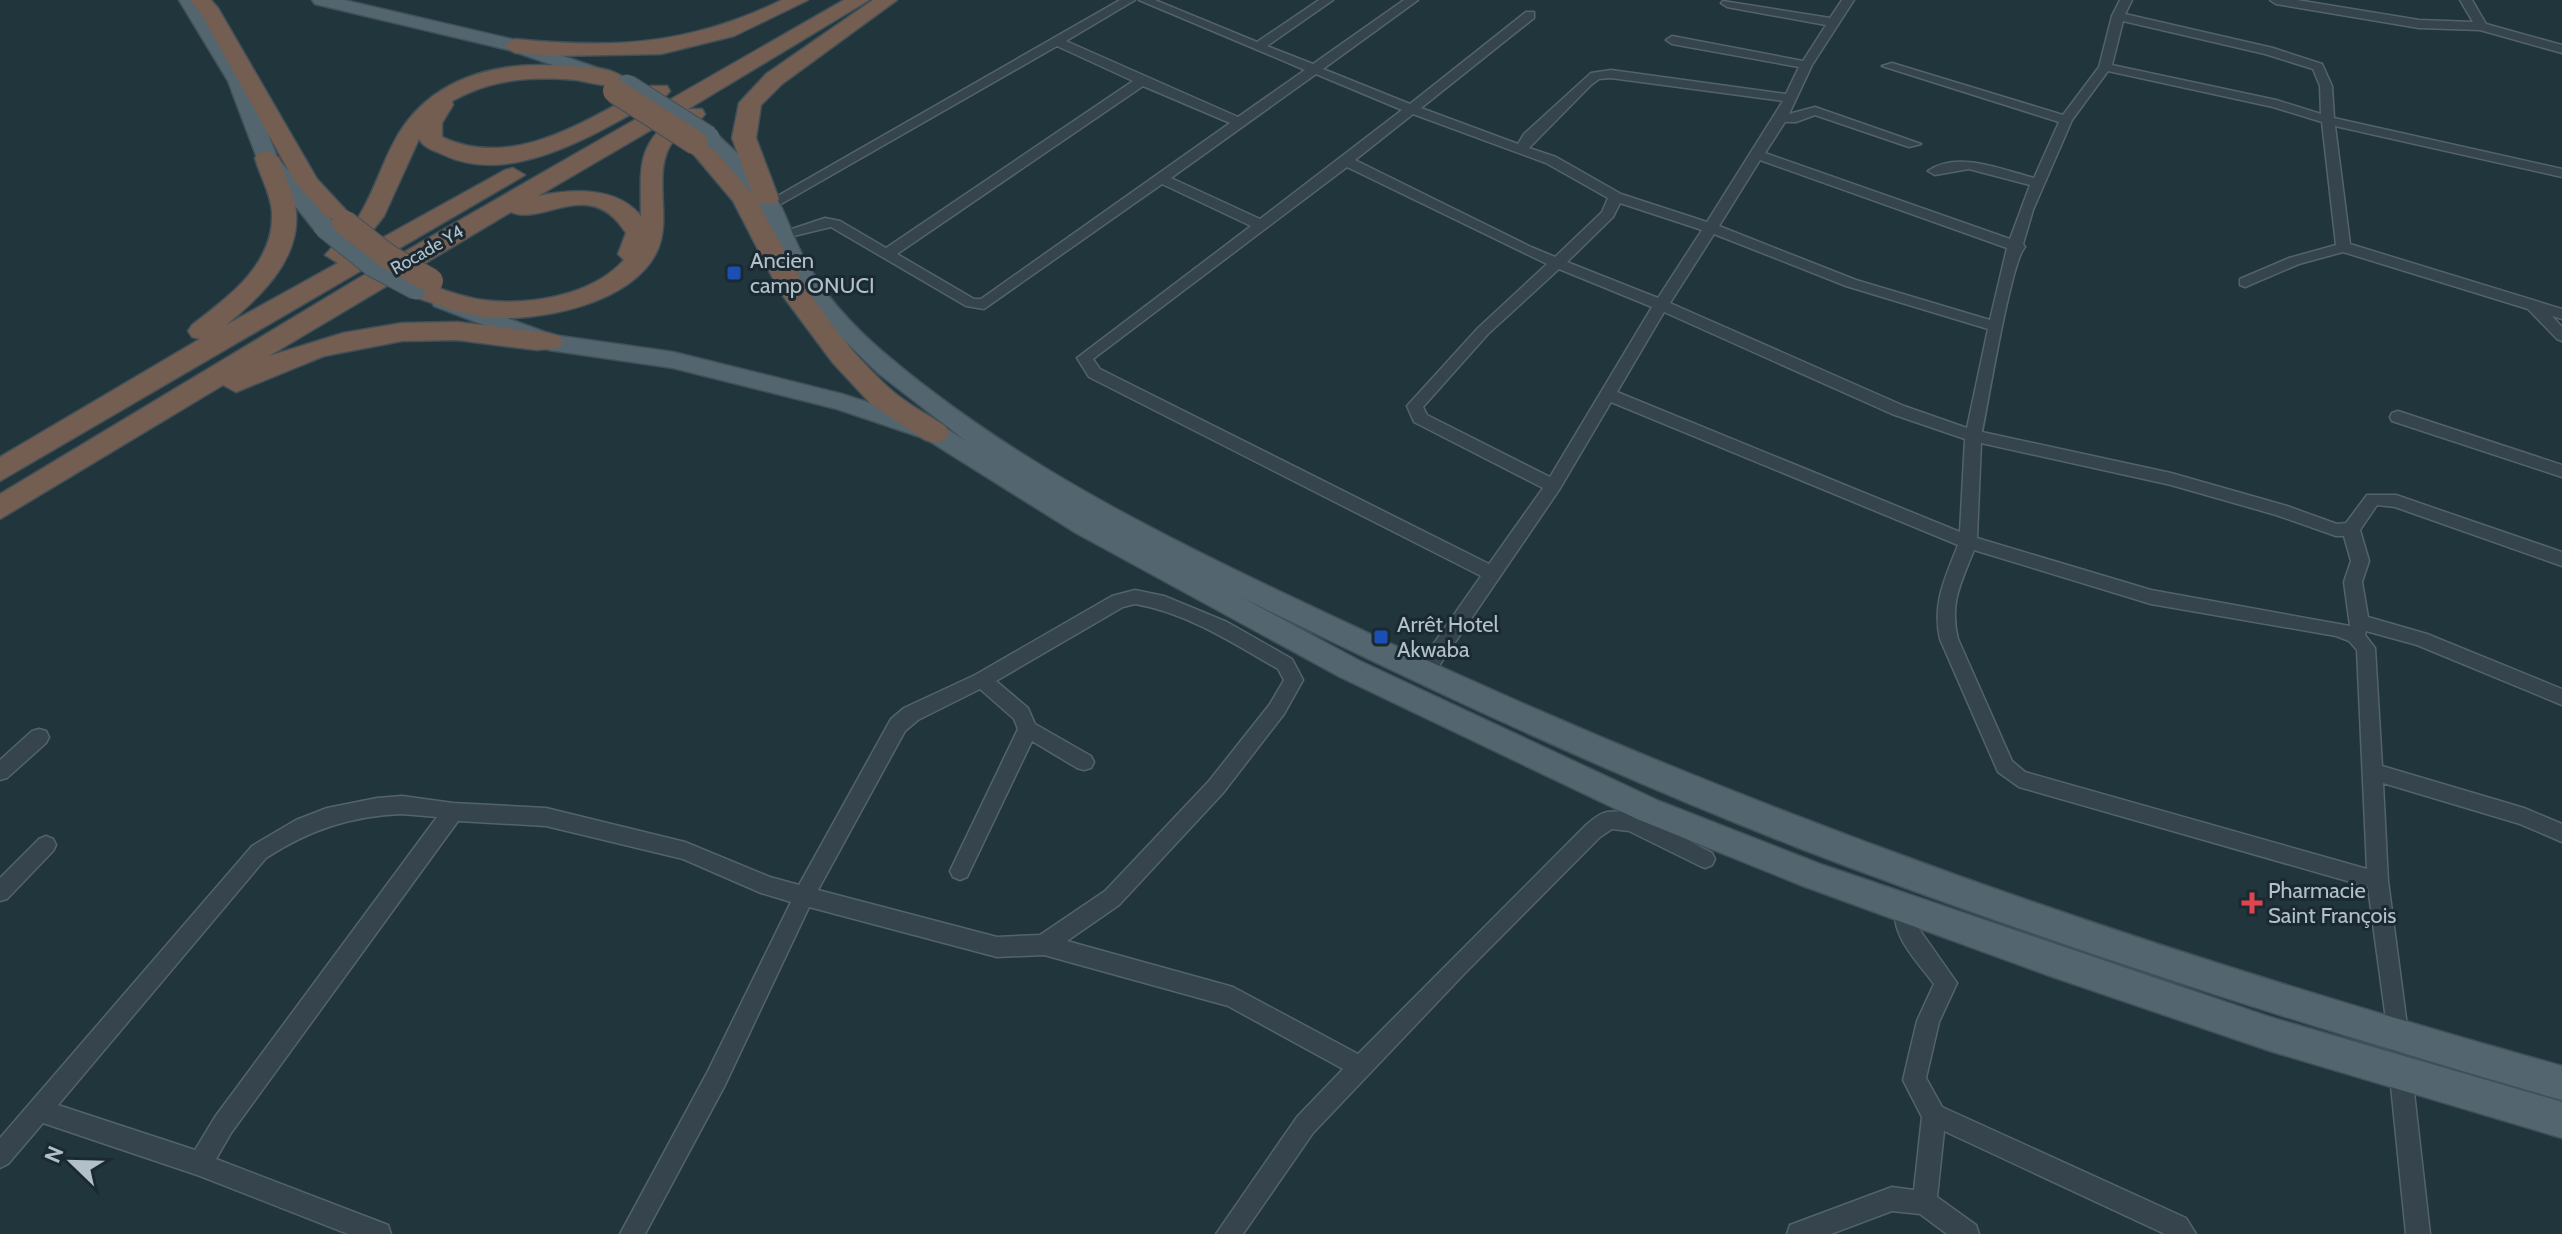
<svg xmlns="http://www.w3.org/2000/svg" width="2562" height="1234" font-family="Cabin,sans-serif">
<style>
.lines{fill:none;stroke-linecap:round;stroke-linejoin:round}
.street-casing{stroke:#54636b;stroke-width:3}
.primary-casing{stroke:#425159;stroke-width:3}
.highway-casing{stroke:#415058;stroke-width:3}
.street{fill:#36454d;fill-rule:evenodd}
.primary{fill:#53656e;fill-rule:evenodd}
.highway{fill:#745e52;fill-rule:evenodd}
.primary-bridge-casing{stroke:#425159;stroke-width:23;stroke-linecap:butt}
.highway-bridge-casing{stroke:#415058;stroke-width:26;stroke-linecap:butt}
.primary-bridge{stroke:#53656e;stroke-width:21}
.highway-bridge{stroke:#745e52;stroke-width:24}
.transit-dot{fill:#1a4fb4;stroke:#1b2a32;stroke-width:3}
.health-dot{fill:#e0444e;stroke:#1b2a32;stroke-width:3}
.labels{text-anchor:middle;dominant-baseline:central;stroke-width:6;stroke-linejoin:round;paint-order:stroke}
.far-street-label{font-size:18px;fill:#b1c0c9;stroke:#1b2a32}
.poi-label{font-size:22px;fill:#b1c0c9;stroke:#1b2a32;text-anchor:start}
</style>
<rect width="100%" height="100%" fill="#21353d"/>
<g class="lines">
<g class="street-casing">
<g id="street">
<path d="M1120 0H1135L1066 41 1238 117 1305 70 1139 0H1155L1257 42 1319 0H1333L1267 46 1313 64 1404 0H1418L1323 69 1410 104 1526 12H1534V18L1421 108 1518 144 1524 134 1591 73 1611 70 1786 94 1799 67 1672 44 1666 40 1672 36 1803 61 1826 25 1727 7 1721 3 1723 1 1830 18 1842 0H1854L1812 65 1789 114 1815 107 1921 144 1909 147 1815 115 1796 122H1785L1765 153 2010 239 2030 185 1969 169 1935 175 1928 171C1957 150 2003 170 2034 178L2059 122 1882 66 1892 63 2063 115 2099 67 2112 16 2120 0H2132L2125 14 2273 48 2322 64 2332 86 2334 118 2562 169V177L2335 126 2350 244 2562 309V319L2552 316 2562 327V341L2557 339 2528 309 2343 252 2299 264 2245 287 2240 285V279L2289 258 2336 245 2322 122 2273 107 2108 71 2072 120 2033 210 2023 244 2025 247C2011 261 1988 403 1982 432L2171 473 2287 506 2337 524 2346 523 2367 495H2396L2562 552V566L2395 507 2377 505 2360 530 2369 561 2362 582 2368 617 2427 634 2562 689V705L2417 645 2366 631 2365 635 2375 648 2382 766 2524 808 2562 824V842L2520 824 2383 783 2388 881 2409 1041 2406 1049 2398 1052 2390 1049 2368 887 2019 787 1998 772 1940 639C1932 604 1945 578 1958 545L1611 402 1559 490 1430 679H1416L1414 674 1416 669 1481 576 1089 377 1077 358 1251 226 1162 184 984 309 966 306 831 227 781 239 774 235 825 218 840 221 886 248 1133 81 1057 46 774 208H764L762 205ZM2123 21 2265 54 2313 69 2320 86 2321 114 2276 100 2112 65ZM1316 74 1402 110 1260 219 1171 178ZM1611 78 1783 101 1707 222 1621 194 1556 157 1529 148 1591 85 1599 79ZM1143 86 1230 123 981 299H974L897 254ZM1413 114 1546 163 1608 198 1602 212 1555 257 1531 247 1355 160ZM1760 160 2007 248 1990 320 1856 280 1719 226ZM1347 167 1547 264 1478 328 1407 406 1414 422 1543 488 1489 564 1100 369 1093 359ZM1620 203 1702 230 1658 298 1567 262 1613 217ZM1714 234 1846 286 1988 329 1967 428 1904 406 1670 303ZM1559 269 1652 307 1550 477 1427 415 1423 407 1488 334ZM1664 312 1892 414 1965 439 1960 532 1617 392ZM1981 443 2171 485 2276 515 2336 536H2344L2351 561 2344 582 2350 626 2151 590 1977 538ZM1974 550 2151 604 2336 636 2349 641 2357 650 2367 869 2025 772 2012 761 1958 639C1949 603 1961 583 1974 550Z"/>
<polygon points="2270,0 2297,0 2419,20 2473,22 2460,0 2472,0 2486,24 2562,45 2562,53 2480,30 2419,28 2276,4"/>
<polygon points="2398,411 2562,465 2562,477 2392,421 2390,417 2392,413"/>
<path d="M1135 590 1164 596 1227 622 1292 659 1303 680 1284 714 1223 793 1119 905 1067 941 1233 987 1358 1054 1586 825C1592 820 1600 813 1607 812 1636 807 1686 840 1712 853L1715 859 1712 865 1705 868 1698 865 1629 831 1612 829 1600 837 1465 973 1313 1133 1243 1234H1216L1297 1117 1343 1069 1228 1006 1044 955 997 957 809 907 724 1087 645 1234H620L708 1071 791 902 761 893 683 859 546 826 458 821 231 1133 216 1159 388 1225 391 1234H348L200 1176 43 1123 8 1164 0 1168V1138L252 846 296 820 327 808 377 798 402 796 453 803 546 808 685 842 770 877 799 885 891 719 904 708 975 675 1112 596ZM1135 604C1187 613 1233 643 1278 669L1284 680 1270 704 1209 781 1105 891 1040 935 997 937 818 890 905 731 918 720 980 689 1014 719 1018 729 950 871 953 877 960 880 967 877 1032 741 1077 768 1084 770 1091 768 1094 762 1091 756 1035 724 1028 708 996 681 1123 607ZM402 814 437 817 215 1117 195 1150 58 1105 266 858C309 830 351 816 402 814Z"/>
<polygon points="39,729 46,731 49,737 46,743 7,778 0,780 0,760 32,731"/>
<polygon points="46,836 53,839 56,845 53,851 7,899 0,901 0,878 39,839"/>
<path d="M1905 900 1912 902 1917 926 1957 983 1939 1022 1926 1078 1942 1107 2186 1218 2196 1234H2165L1944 1131 1937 1197 1976 1225 1979 1234H1947L1920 1214 1892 1211 1831 1234H1787L1790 1225 1892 1187 1914 1190 1922 1117 1903 1080 1917 1021 1934 984C1919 963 1885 931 1898 902Z"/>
<polygon points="2400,1055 2408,1058 2411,1066 2430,1234 2406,1234 2389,1066 2392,1058"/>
</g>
</g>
<g class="primary-casing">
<g id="primary">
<polygon points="179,0 197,0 248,81 277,157 332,222 335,227 332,232 316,232 257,158 228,81"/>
<polygon points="312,0 344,0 515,40 622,76 625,80 622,84 608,84 509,50 315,4"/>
<path d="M709 131 716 133C736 153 759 171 774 194 786 212 791 233 801 252 822 294 853 327 889 357 1030 476 1200 554 1366 632 1753 815 2150 951 2562 1066V1100C2304 1026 2049 944 1799 848 1609 774 1424 687 1241 597L1360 661 1659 801 1820 864 2270 1017 2562 1102V1138L2270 1051 2050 976 1803 886 1637 819 1340 677 1076 533 926 439 837 409 673 368 549 350 434 306 431 301 442 294 553 335 673 352 842 394 944 427 966 441 878 373 819 316 785 265 756 199 699 137Z"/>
</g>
</g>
<g class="highway-casing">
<g id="highway">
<path d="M190 0H211L218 8 317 179 356 221C372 197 380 169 393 144 426 78 497 60 566 66 581 67 614 66 624 79 614 91 590 82 576 80 530 76 492 79 452 101L453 105 442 123V137C515 171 587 119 651 86H667L670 91C662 102 645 107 633 113 581 142 505 184 444 155 435 151 424 148 419 139L384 216 355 253 505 170 513 168 525 175 0 481V457L200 339 192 337 188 331 192 325C228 297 275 264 272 212 271 194 260 176 255 158L259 153 267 151 279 158C284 176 295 193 296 212 300 260 260 297 226 325L338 263 325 255 350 228 335 227 295 182 202 15Z"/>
<path d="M782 0H808L734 36 661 54 555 56 515 53 504 46 515 39C615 49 689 45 782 0Z"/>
<path d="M844 0H869L688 109H702L705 114C697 126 681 130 673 141 651 171 672 216 658 249 635 304 536 323 484 317 457 313 432 302 407 295L403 289 407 283 416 281C438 287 460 297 483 300 528 306 592 296 624 260L618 254 626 233C590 175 542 227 511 212L269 356 343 333 402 323 457 322 549 333 559 336 563 342 559 348 537 350 457 340 402 341 324 356 236 392 223 385 0 519V494L359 278ZM680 113C635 143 641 168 641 216 616 186 573 189 538 196Z"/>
<path d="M873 0H897L782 84 761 105 756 138 779 199 776 204H759C795 272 832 336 889 388 905 403 927 414 945 426L949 433 945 440 935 443 925 440 871 404 833 363 780 292 733 201 684 143 696 136 704 138 753 195 732 138 739 103 766 74Z"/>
</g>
</g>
<use href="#street" class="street"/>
<use href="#primary" class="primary"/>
<use href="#highway" class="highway"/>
<g class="primary-bridge-casing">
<g id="primary-bridge">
<polyline points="627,85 709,137"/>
<polyline points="324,227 373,266 416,289"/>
</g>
</g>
<g class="highway-bridge-casing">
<g id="highway-bridge">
<polyline points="615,91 696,143"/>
<polyline points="344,222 387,256 431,281"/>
</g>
</g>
<use href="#primary-bridge" class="primary-bridge"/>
<use href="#highway-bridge" class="highway-bridge"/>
</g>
<g class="transit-dot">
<rect x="726" y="265" width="16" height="16" rx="4"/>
<rect x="1373" y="629" width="16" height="16" rx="4"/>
</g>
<path class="health-dot" d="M2248 891h8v8h8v8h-8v8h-8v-8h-8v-8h8z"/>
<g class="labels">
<g class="far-street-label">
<text transform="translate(427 250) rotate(-30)">Rocade Y4</text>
</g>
<g class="poi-label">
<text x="750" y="260">Ancien<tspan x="750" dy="25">camp ONUCI</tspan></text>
<text x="1397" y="624">Arrêt Hotel<tspan x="1397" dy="25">Akwaba</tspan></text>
<text x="2268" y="890">Pharmacie<tspan x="2268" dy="25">Saint François</tspan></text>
</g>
</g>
<g transform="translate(72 1162) rotate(293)" stroke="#1b2a32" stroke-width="6" paint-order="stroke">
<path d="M0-6L14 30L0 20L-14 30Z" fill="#b1c0c9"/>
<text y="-12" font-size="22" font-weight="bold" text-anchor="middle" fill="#b1c0c9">N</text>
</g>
</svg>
